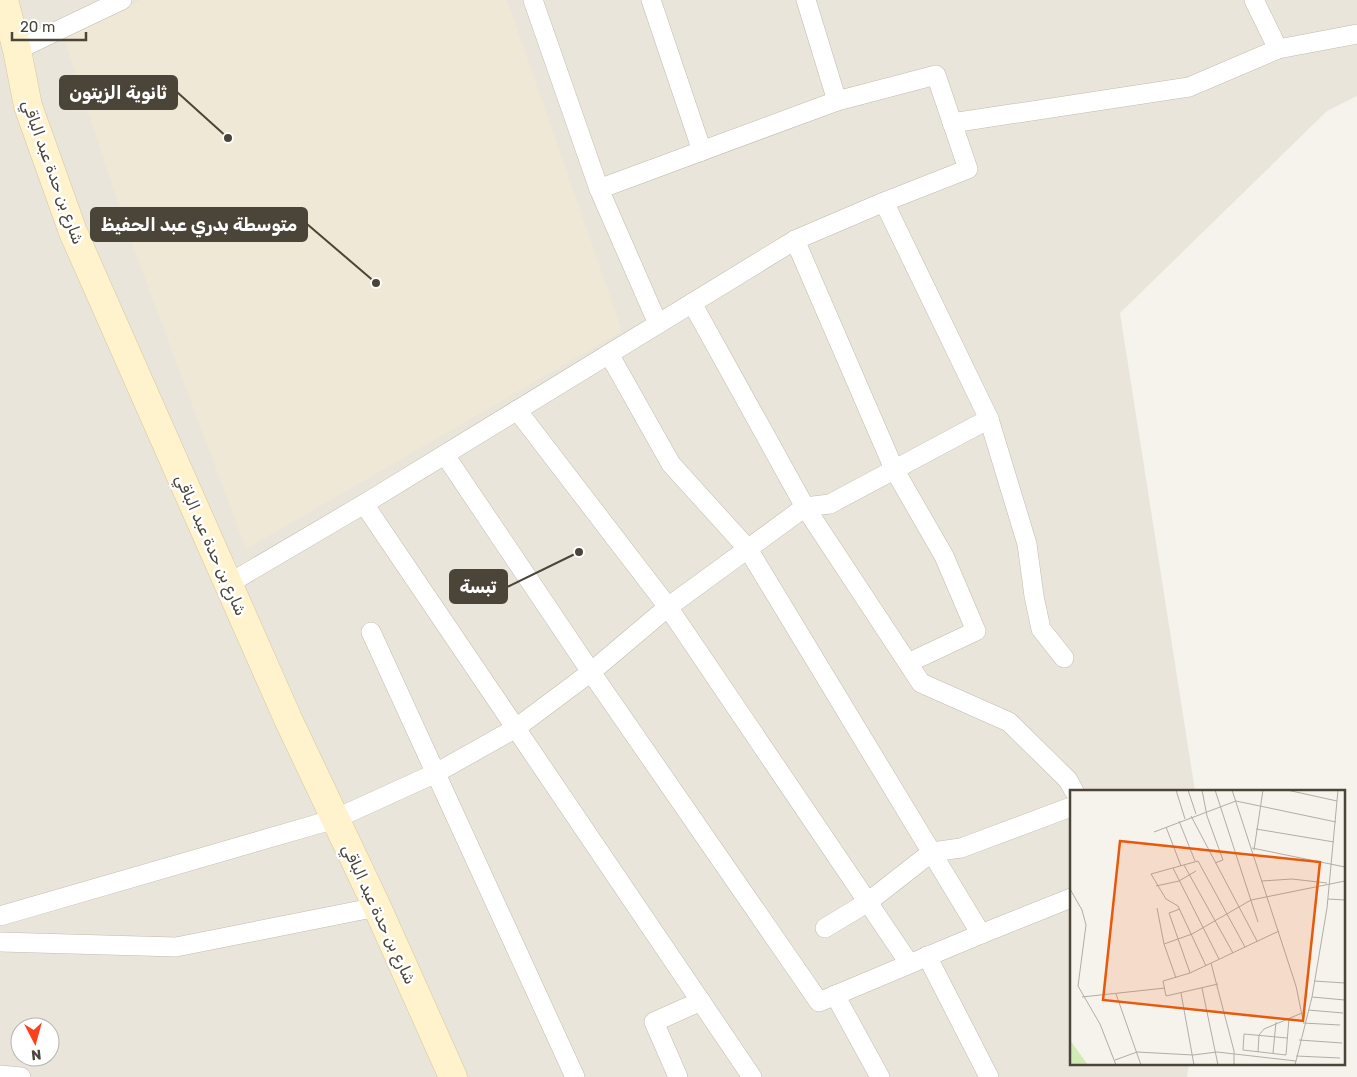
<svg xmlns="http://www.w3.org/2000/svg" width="1357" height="1077" font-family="Rubik,'Noto Sans Arabic',sans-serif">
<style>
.residential{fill:#eae5da;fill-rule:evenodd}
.education{fill:#efe8d6}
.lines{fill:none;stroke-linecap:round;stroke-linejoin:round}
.street-casing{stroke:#c2bbae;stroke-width:20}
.secondary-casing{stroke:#d6c79b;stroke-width:29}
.street{stroke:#fff;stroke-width:19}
.secondary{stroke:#fff3cd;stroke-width:28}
.labels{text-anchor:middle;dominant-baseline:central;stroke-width:5;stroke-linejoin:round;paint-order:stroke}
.street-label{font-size:16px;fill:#4b4439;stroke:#fff}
.inset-road{fill:none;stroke:#b2ada4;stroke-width:1}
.view{fill:#e8590c;fill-opacity:0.15;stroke:#e8590c;stroke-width:2.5}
.inset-edge{fill:none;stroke:#4b4439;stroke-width:2.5}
.leader{fill:none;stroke:#4b4439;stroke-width:2}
.callout-dot{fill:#4b4439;stroke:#fff;stroke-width:2}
.callout{fill:#4b4439;stroke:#4b4439;stroke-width:2}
.callout-label{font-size:18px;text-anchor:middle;font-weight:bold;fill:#fff}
</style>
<rect width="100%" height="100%" fill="#f6f3ec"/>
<path class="residential" d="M0 0H1357V96L1327 111 1120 313 1195 791H1071V1063H1189L1187 1077H0ZM20 1027H50V1057H20Z"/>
<polygon class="education" points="141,0 507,0 622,331 246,549 129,235 62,32"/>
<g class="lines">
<g class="street-casing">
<g id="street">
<polyline points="533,0 599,189 658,324"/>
<polyline points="651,0 702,151"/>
<polyline points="806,0 837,101"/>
<polyline points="1254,0 1278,49"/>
<polyline points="17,50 122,0"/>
<polyline points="952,123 1189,87 1278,49 1357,34"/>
<polyline points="795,240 894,469 944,556 976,631 908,663"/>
<polyline points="692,303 805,507 921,683 1009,722 1068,780 1074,791"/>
<polyline points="609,354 671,464 748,549 981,934"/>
<polyline points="517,410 668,607 909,963"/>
<polyline points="989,419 1027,544 1034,596 1041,629 1064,658"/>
<polyline points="445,455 591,672 819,1002 981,934 1071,898"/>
<polyline points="364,504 752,1077"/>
<polyline points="228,584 364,504 795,240 884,202 968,169 936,75 837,101 599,189"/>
<polyline points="371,632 575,1077"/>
<polyline points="0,916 335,819 436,773 516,728 591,672 668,607 805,507 830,504 989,419 884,202"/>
<polyline points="825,928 868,902 932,852 961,848 1071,807"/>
<polyline points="0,942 176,947 377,907"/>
<polyline points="927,956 989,1077"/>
<polyline points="835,995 880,1077"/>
<polyline points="0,1075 21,1077"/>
<polyline points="678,1077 654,1022 701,1001"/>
</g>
</g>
<g class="secondary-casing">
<polyline id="secondary" points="4,0 17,50 28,106 73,232 288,719 377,907 453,1077"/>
</g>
<use href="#street" class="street"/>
<use href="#secondary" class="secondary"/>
</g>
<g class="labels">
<g class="street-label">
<text transform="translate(53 172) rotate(70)">شارع بن حدة عبد الباقي</text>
<text transform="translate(211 545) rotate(66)">شارع بن حدة عبد الباقي</text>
<text transform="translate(379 914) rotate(65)">شارع بن حدة عبد الباقي</text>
</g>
</g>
<g transform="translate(1070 790)">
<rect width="275" height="275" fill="#f6f3ec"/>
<path d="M0 250 18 275H0Z" fill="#d2eab5"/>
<path class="inset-road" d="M106 0 115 29M118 0 126 24M132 0 137 26 153 70 145 73M145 0 188 132M162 0 226 196 233 230M217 0 267 11M121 26 187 151M109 31 125 71M96 37 111 76M186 39 264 52M84 42 166 11 266 32M182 58 275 77M184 60 193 0M114 75 163 163M103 78 149 169M192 91 222 89 257 93M86 96 109 91 126 81M0 99 12 120 16 135 8 196 30 234 46 275M258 109 275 110M87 118 94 154M110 119 99 123 120 183M141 173 164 261V275M136 176 108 116 96 109 81 84 128 71 175 157M106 188 94 154 122 144 181 110 275 91M244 191 275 193M148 194 96 206 93 191 120 183 209 141M132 198 148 275M111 203 124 275M46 204 71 275M12 207 95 198M242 207 275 210M238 220 273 223M233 233 270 235M217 248 174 244 173 260 216 265 219 228M229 250 272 253M188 262 189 245 194 239 232 223M203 263 206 232M226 266 270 268M45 270 67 262 123 265 147 262 226 271M225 275 242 207 257 118 268 0"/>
<path class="view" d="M50 51 250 72 233 231 33 210Z"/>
<rect width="275" height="275" class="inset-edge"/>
</g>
<path class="leader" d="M228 138L177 92M376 283L307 224M579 552L507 587"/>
<g class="callout-dot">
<circle cx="228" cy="138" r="5"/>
<circle cx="376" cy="283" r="5"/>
<circle cx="579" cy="552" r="5"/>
</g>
<g class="callout">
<rect x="60" y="76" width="117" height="33" rx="5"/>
<rect x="91" y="208" width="216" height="33" rx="5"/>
<rect x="450" y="570" width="57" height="33" rx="5"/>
</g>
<g class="callout-label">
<text x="118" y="99">ثانوية الزيتون</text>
<text x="199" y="231">متوسطة بدري عبد الحفيظ</text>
<text x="478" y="593">تبسة</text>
</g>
<g transform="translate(35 1042) rotate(174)"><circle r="24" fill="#ffffff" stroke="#b7b4b0"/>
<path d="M0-4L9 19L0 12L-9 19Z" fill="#fc3f1d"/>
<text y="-8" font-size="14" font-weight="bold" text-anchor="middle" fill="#4b4439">N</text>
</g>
<path d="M12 32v8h74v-8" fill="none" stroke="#4b4439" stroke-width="2.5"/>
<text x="20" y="32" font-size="15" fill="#4b4439" stroke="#ffffff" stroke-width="4" paint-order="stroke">20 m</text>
</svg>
